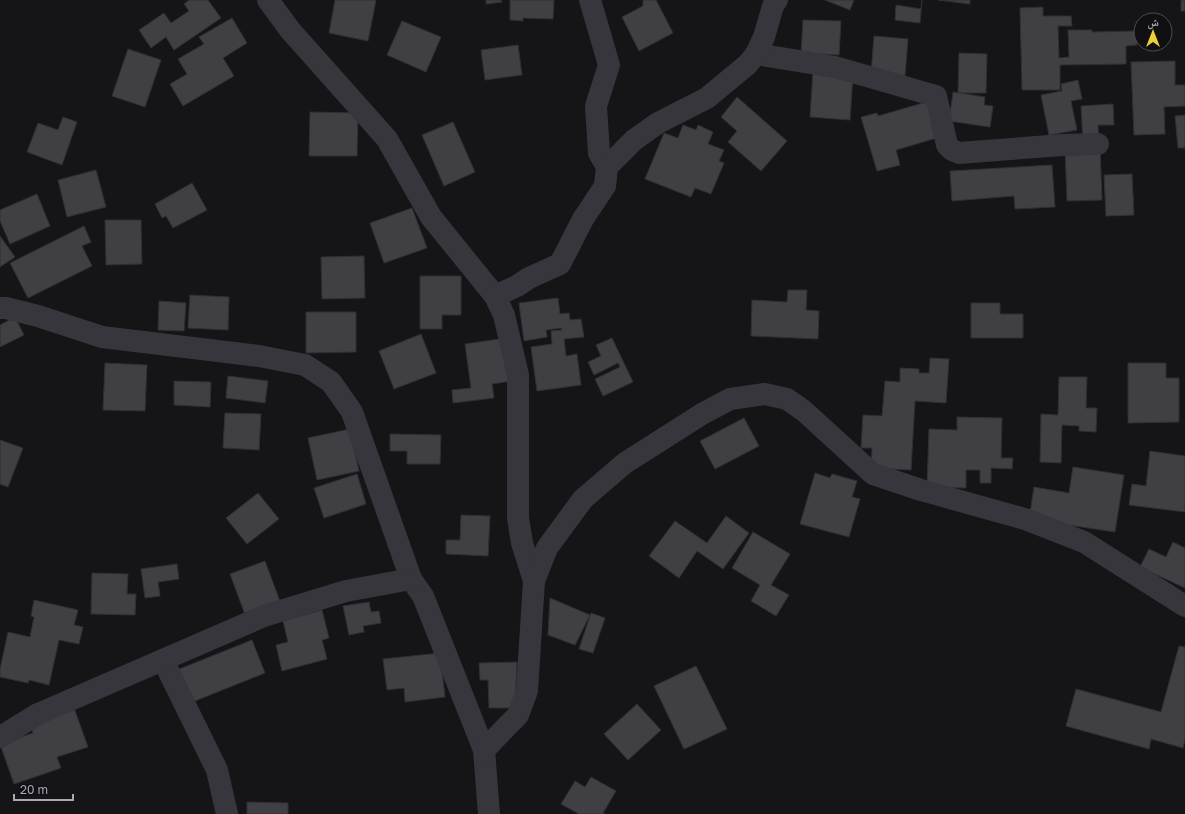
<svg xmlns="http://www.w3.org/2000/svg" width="1185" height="814" font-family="'Golos Text','Noto Naskh Arabic',sans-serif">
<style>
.building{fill:#403f44;stroke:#302f33}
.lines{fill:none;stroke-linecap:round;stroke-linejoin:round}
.minor{stroke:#36363c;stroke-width:22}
</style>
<rect width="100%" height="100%" fill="#151517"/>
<g class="building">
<polygon points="189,0 208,0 221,18 174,50 166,37 151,48 139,30 164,13 171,23 189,11 184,4"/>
<polygon points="335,0 376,0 368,41 329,33"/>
<polygon points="486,0 501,0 502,2 486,4"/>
<polygon points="510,0 554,0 553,19 523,18 523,21 510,20"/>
<polygon points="643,0 656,0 673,33 639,51 622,17 643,6"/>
<polygon points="825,0 854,0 850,10"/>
<polygon points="922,0 920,23 895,20 896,5 921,9"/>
<polygon points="938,0 970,0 970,4"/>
<rect x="1181" y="0" width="4" height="11"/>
<polygon points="1043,7 1043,16 1071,16 1072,26 1058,26 1059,58 1069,57 1068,30 1092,30 1092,32 1136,31 1137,45 1126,46 1126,64 1060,65 1060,90 1022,90 1020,8"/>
<polygon points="232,18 247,43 223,58 234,76 183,106 170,84 187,74 178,59 204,44 199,37"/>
<polygon points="803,20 841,21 839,55 801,53"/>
<polygon points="402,21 441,37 426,72 387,55"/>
<polygon points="874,36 908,39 905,76 871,74"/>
<polygon points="518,45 522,75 485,80 481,50"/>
<polygon points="128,49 161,60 145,107 112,96"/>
<polygon points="959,53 987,54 986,93 958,93"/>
<polygon points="1175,61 1175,85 1185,85 1185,106 1164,107 1165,134 1134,135 1131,62"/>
<polygon points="813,72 853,75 850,120 810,117"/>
<polygon points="1078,80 1082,99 1071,101 1077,130 1049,135 1041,95 1062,91 1061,84"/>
<polygon points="953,92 985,97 984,105 993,106 990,127 949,121"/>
<polygon points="737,97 787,141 761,171 728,142 737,131 721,117"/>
<polygon points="930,101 940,137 896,150 900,165 877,171 861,117 877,113 878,116"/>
<polygon points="1113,104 1114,125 1098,125 1099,141 1083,142 1081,106"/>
<polygon points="310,112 358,113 357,156 309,156"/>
<polygon points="1185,115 1185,148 1178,148 1175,116"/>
<polygon points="63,117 77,122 62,165 27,152 38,123 58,130"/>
<polygon points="453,122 475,172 444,186 422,135"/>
<polygon points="683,125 696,130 698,125 713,132 708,144 724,150 719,161 724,163 711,194 695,188 691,197 645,179 664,133 678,138"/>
<polygon points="1100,147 1102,200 1067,201 1065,149"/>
<polygon points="1052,165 1055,207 1015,209 1014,196 952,201 950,171"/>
<polygon points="96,170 106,207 67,217 58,180"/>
<polygon points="1132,174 1134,215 1106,216 1104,175"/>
<polygon points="192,183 207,210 173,228 166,216 162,218 155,204"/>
<polygon points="37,194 50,226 10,244 0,221 0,210"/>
<polygon points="412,208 427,248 384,263 370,223"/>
<polygon points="105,220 141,220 142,264 106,265"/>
<polygon points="84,226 91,242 82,246 92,266 28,298 10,263"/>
<polygon points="0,236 15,257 0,267"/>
<polygon points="364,256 365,298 322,299 321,257"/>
<polygon points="420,276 461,276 461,315 442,315 442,329 420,329"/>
<polygon points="788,290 807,290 806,310 819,311 818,339 751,336 752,300 787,302"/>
<polygon points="190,295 229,297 228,330 188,328"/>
<polygon points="558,298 560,314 569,313 570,320 581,319 584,337 564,339 566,356 577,354 581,385 537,391 531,347 552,344 551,331 562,330 561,328 546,330 547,337 524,341 519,303"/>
<polygon points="159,301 186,303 184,331 158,330"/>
<polygon points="971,303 1000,303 1000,314 1023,314 1023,338 971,338"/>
<polygon points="306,312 356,312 356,352 306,353"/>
<polygon points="15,317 24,335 0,347 0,325"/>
<polygon points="421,334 436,373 394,389 379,351"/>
<polygon points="506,338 511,381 492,384 494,398 453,403 452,390 471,388 465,344"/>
<polygon points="612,338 633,382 603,396 595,379 620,367 618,363 594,375 588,362 601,356 596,345"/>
<polygon points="930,358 949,359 946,403 915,401 911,470 871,468 872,448 861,448 863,415 882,416 885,381 900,382 900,368 919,369 919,373 929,373"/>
<polygon points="105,363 147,365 145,411 103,410"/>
<polygon points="1128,363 1166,363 1166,378 1179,378 1179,422 1128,423"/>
<polygon points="228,376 268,381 265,403 226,398"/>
<polygon points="1059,377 1087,377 1086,408 1097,408 1096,432 1079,431 1079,426 1062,425 1061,463 1040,462 1041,414 1058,415"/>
<polygon points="174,381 211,382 210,407 174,405"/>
<polygon points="225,413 261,414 259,450 223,448"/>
<polygon points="957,417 1002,418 1001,458 1013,458 1012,469 991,468 991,483 980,483 980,470 966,470 966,488 927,487 929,429 957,430"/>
<polygon points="744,418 759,446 715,469 700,441"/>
<polygon points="350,429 359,471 317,480 308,438"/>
<polygon points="390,434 441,435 440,464 407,464 407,451 390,451"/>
<polygon points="0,440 23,448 8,487 0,484"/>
<polygon points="1150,451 1185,456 1185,512 1129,505 1132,484 1146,486"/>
<polygon points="1073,467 1124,475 1115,532 1029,519 1034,487 1069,493"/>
<polygon points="815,473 830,478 832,474 857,481 852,497 860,499 849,537 800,524"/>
<polygon points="357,474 366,504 324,518 314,488"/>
<polygon points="258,493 279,519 247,544 226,518"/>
<polygon points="461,515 490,516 488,556 446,554 446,540 460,540"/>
<polygon points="726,516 749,533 723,569 697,551 679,578 649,556 675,521 707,543"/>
<polygon points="753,532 790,554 771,585 789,595 776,616 751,601 760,585 732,568"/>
<polygon points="1173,542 1185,548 1185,588 1140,567 1149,549 1166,557"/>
<polygon points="265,561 281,604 246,617 230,574"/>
<polygon points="177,564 179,579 158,582 160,596 145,598 141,569"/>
<polygon points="92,573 128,574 127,594 136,594 135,615 91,614"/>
<polygon points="550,598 590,615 575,645 548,635"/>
<polygon points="34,600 78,610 74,625 83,627 79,644 59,640 49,685 29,680 28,683 0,677 0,669 8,632 30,637 34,617 31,616"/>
<polygon points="369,602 371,612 379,611 381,623 363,626 364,632 349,635 343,606"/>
<polygon points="322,610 329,638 322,640 327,659 282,671 276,645 288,642 283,621"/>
<polygon points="591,613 605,618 593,653 579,649"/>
<polygon points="252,640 265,673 190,703 177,670"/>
<polygon points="1179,646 1185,647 1185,739 1183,748 1151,739 1149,749 1066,726 1076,689 1161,712"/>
<polygon points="440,653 445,697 405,702 404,688 387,690 383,659"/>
<polygon points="517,662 515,708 489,708 488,680 480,680 479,663"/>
<polygon points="696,666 727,729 684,749 654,686"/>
<polygon points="637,704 661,730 628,760 604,734"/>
<polygon points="74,708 88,747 57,757 61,768 14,784 0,744 33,733 30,723"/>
<polygon points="591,777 616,791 603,813 605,814 579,814 561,804 575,781 585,787"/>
<polygon points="247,802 288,803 288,814 247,814"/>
</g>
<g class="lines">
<g class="minor">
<polyline points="268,0 290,30 387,139 431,217 495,296"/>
<polyline points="590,0 609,65 596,106 599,153 607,167"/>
<polyline points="756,54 835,67 936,96 947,145 952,150 959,153 1062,145 1098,144"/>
<polyline points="0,308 6,308 38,316 102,337 259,356 305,365 331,382 352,412 411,579 423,596 484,750 489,814"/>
<polyline points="534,581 522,543 518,518 518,375 504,315 495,296 517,286 529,278 560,264 583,219 605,186 607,167 634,140 658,123 707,98 748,64 756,54 764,37 773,6 777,0"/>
<polyline points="163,660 217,770 227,814"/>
<polyline points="0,737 38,714 264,616 346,591 411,579"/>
<polyline points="484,750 518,715 527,691 534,581 547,548 583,499 625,463 702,414 730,399 765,394 787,399 804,411 873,474 921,490 1025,519 1084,542 1185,606"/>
</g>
</g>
<g transform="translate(1153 32)"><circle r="19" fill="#101012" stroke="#4c4d54"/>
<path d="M0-3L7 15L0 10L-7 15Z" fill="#ecce38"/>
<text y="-6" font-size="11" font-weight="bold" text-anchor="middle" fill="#a7a9b7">ش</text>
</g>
<path d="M14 794v6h59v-6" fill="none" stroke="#a7a9b7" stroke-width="2"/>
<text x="20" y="794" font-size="12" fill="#a7a9b7" stroke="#101012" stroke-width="3" paint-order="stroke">20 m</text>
</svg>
